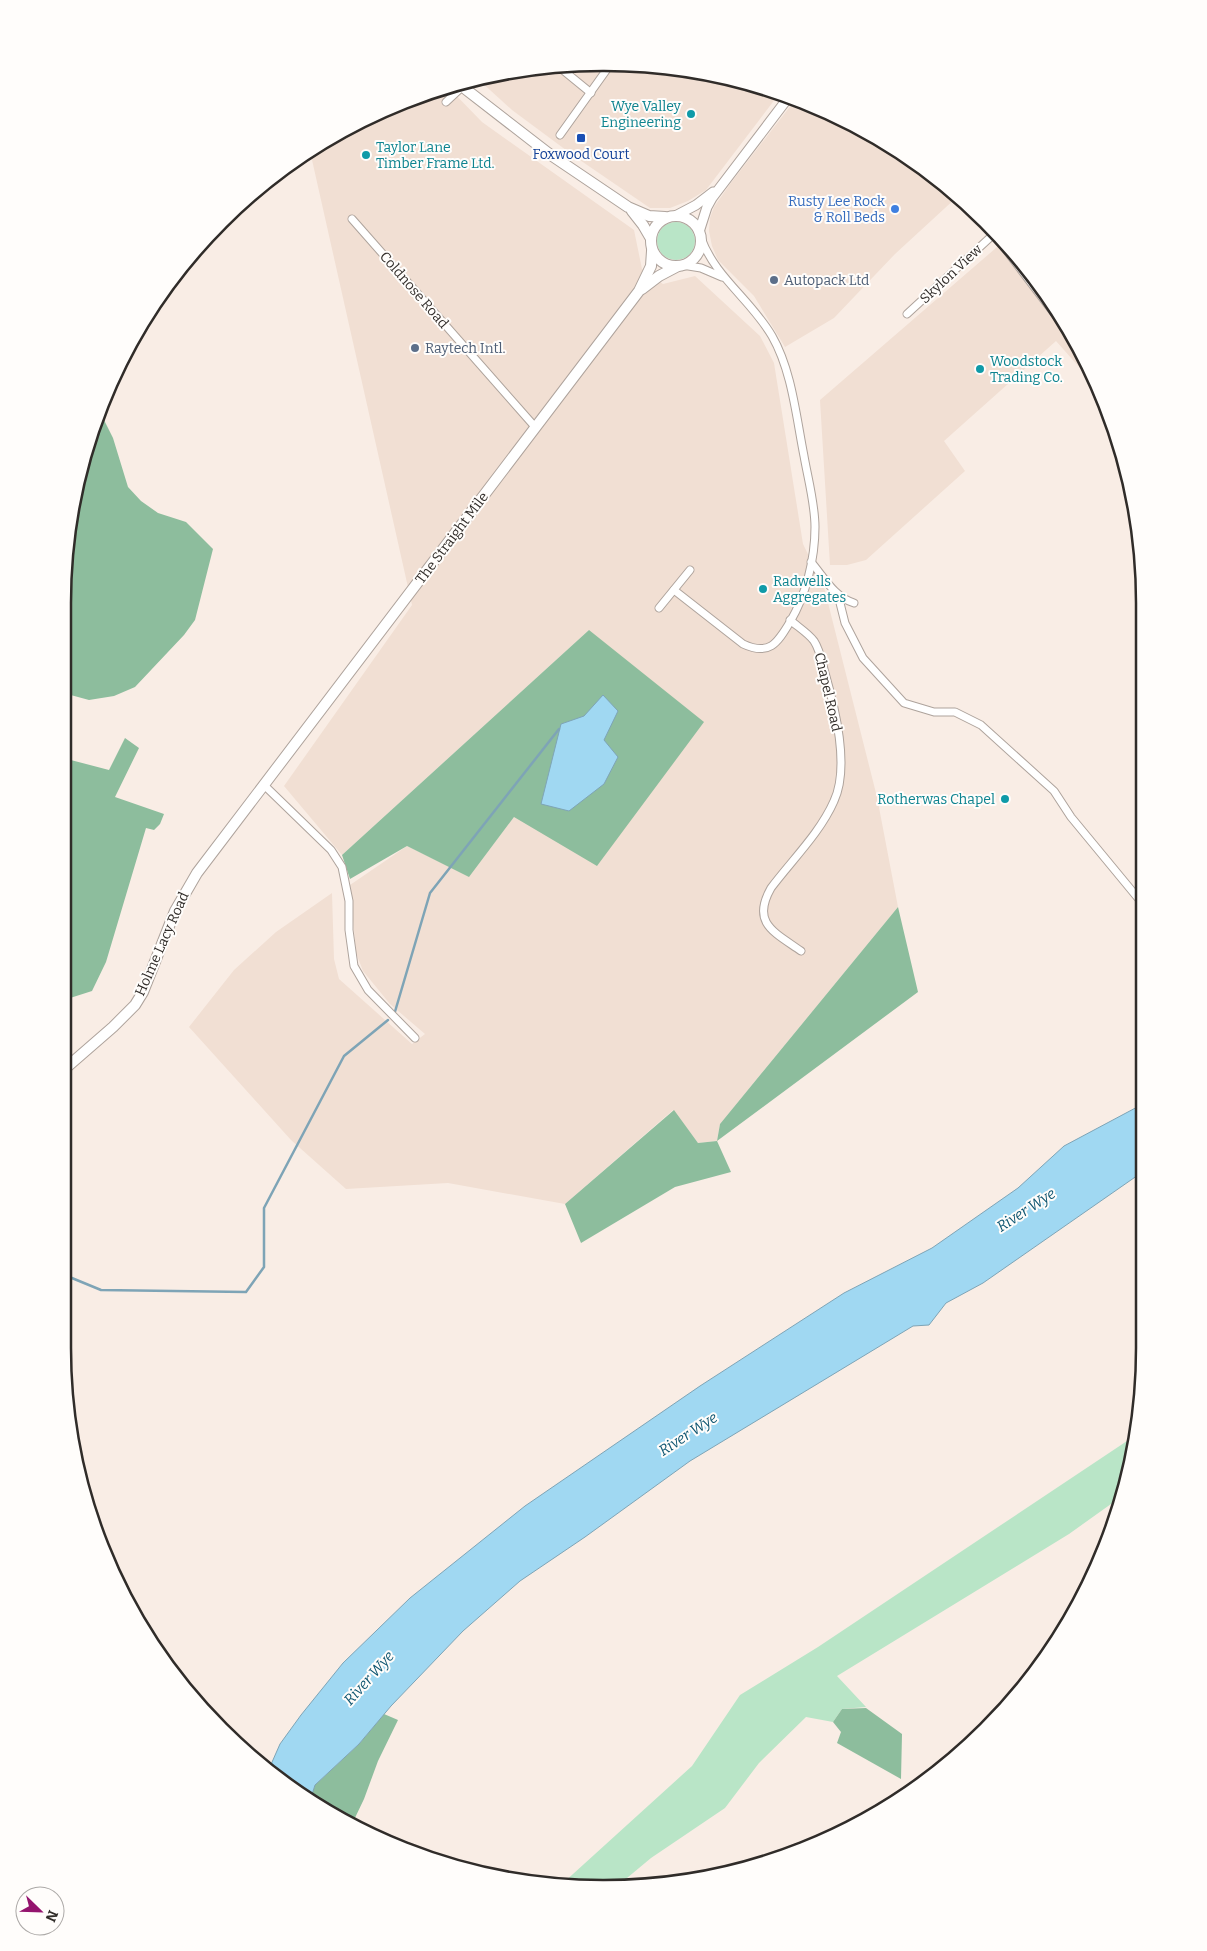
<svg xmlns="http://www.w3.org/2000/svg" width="1207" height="1951" font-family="Bitter,serif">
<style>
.built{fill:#f1dfd3}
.green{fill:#b9e5c7}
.forest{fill:#8dbd9d}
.water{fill:#a0d8f2;stroke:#7ea4b6}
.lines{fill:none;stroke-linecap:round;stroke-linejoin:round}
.stream{stroke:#7ea4b6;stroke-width:2.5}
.minor-casing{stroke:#aea39c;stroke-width:9}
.tertiary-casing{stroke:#aea39c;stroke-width:11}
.secondary-casing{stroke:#aea39c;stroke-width:12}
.minor{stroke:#fff;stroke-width:7}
.tertiary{stroke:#fff;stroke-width:9}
.secondary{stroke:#fff;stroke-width:10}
.culture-dot{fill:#0f9aa8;stroke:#fffdfb;stroke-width:2}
.transit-dot{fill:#1a4fb4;stroke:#fffdfb;stroke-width:2}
.shop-dot{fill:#3f7fe0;stroke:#fffdfb;stroke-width:2}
.service-dot{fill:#5c6f8a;stroke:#fffdfb;stroke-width:2}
.labels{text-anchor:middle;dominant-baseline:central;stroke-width:4;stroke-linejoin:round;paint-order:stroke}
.culture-label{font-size:14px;fill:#0d838f;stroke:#fffdfb;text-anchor:start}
.transit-label{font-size:14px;fill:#164399;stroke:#fffdfb}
.shop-label{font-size:14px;fill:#366cbe;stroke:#fffdfb;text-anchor:end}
.street-label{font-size:14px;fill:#302c29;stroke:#fffdfb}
.service-label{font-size:14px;fill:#4e5e75;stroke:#fffdfb;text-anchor:start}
.water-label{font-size:15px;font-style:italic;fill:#0f5671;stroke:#fffdfb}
.rim{fill:none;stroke:#302c29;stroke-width:2.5}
</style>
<rect width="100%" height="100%" fill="#f9ede5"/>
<g class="built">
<polygon points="639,64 743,81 779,94 706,190 688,201 670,208 650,208 574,156 512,110 479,80 533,67"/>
<polygon points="448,87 482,122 634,230 642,269 663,284 695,276 760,336 774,363 803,544 824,587 877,797 898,907 720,1124 717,1141 698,1143 673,1110 565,1204 448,1183 346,1189 291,1140 189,1027 234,970 276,932 332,893 334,959 339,979 412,1044 425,1034 390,1004 363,971 356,953 350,885 407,846 469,876 514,817 589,630 342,855 284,786 412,605 310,151 333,135 429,91"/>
<polygon points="795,100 843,118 933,174 957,197 895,254 834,318 785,347 754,296 718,260 712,246 709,231 710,218 714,207 730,184"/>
<polygon points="1004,241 1010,247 1072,333 1096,386 1056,341 944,441 965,471 866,560 847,565 830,565 820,400"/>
</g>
<g class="green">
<circle cx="676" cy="241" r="19"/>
<polygon points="1130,1439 1134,1441 1118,1499 1069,1534 837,1676 866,1707 842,1709 833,1722 806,1717 759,1763 725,1808 651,1858 615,1888 603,1888 562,1884 692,1766 740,1695 818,1647"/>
</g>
<g class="forest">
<polygon points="99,415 104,420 113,438 128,487 141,501 158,513 186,522 213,549 195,620 184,635 135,687 114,696 89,700 67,694 67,533"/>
<polygon points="589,630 704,722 597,866 514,817 469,877 407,846 350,879 342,855"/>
<polygon points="125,738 139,748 115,797 164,814 160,824 154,830 146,828 106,962 92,991 67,999 67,759 109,770"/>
<polygon points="898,907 918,992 717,1141 731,1172 675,1187 581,1243 565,1204 674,1110 698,1143 717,1141 720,1124"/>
<polygon points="866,1708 902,1734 901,1779 837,1743 841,1732 833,1722 842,1709"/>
<polygon points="384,1714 398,1720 378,1761 364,1799 353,1822 309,1800 315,1785 359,1744"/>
</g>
<g class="water">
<polygon points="603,695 618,711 604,740 618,757 604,784 569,811 541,804 561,724 584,716"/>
<polygon points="1141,1105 1141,1173 983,1283 946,1303 929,1325 913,1326 690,1461 585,1537 520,1581 463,1631 391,1706 359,1744 315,1785 310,1801 303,1797 269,1769 280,1744 301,1715 343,1663 410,1598 525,1506 700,1386 844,1293 932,1248 1018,1188 1064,1146"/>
</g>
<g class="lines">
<g class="stream">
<polyline points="394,1015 430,893 559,729"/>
<polyline points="67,1276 101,1290 246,1292 264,1267 264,1208 344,1056 388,1020"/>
</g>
<g class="minor-casing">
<g id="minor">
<polyline points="558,66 591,93"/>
<polyline points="446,102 462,87"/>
<polyline points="560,135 610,65"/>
<polyline points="352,219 536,428"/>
<polyline points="994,234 1076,342"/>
<polyline points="682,265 701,268 722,277"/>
<polyline points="907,314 995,233"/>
<path d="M811 562C824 577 834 597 854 603"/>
<path d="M674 590 743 644C769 656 777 644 790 622 806 595 815 559 815 527 815 504 808 479 804 456 796 416 792 371 772 336 751 300 715 277 701 238"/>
<polyline points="838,595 845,623 863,658 904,703 934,712 955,712 981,725 1054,791 1071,817 1142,903"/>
<polyline points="659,608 690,570"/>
<path d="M790 620C798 627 808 633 814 641 820 650 822 662 825 673 835 708 850 767 834 801 820 833 792 860 771 888 751 923 774 932 801 951"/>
<polyline points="265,786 331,850 342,867 349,901 349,930 354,966 368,990 415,1038"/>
</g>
</g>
<g class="tertiary-casing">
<g id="tertiary">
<polyline points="677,215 696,205 713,192"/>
<polyline points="699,232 707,207 712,198 788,98"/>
</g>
</g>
<g class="secondary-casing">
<g id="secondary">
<polyline points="459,84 548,153 628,207 649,216 665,217"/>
<polyline points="632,211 643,225 650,237"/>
<circle cx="676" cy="241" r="25"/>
<polyline points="642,289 659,276 678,266"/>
<polyline points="67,1067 113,1027 135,1005 143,992 175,911 197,873 639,291 651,266 652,251"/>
</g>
</g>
<use href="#minor" class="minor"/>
<use href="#tertiary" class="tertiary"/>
<use href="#secondary" class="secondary"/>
</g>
<g class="culture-dot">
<circle cx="691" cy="114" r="5"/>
<circle cx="366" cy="155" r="5"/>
<circle cx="980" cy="369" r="5"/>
<circle cx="763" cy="589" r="5"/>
<circle cx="1005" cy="799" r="5"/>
</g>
<rect class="transit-dot" x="576" y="133" width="10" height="10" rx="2.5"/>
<circle class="shop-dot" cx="895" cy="209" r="5"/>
<g class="service-dot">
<circle cx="774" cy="280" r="5"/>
<circle cx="415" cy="348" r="5"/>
</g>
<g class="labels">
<g class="culture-label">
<text x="681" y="106" text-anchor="end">Wye Valley<tspan x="681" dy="16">Engineering</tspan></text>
<text x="376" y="147">Taylor Lane<tspan x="376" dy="16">Timber Frame Ltd.</tspan></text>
<text x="990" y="361">Woodstock<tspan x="990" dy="16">Trading Co.</tspan></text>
<text x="773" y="581">Radwells<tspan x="773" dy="16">Aggregates</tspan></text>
<text x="995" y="799" text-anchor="end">Rotherwas Chapel</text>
</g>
<g class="transit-label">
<text x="581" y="154">Foxwood Court</text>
</g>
<g class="shop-label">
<text x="885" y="201">Rusty Lee Rock<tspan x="885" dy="16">&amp; Roll Beds</tspan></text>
</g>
<g class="street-label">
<text transform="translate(951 274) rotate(-43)">Skylon View</text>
<text transform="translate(414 290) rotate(49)">Coldnose Road</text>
<text transform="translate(452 538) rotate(-53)">The Straight Mile</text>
<text transform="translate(828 692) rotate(77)">Chapel Road</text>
<text transform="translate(162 944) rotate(-66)">Holme Lacy Road</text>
</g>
<g class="service-label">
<text x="784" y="280">Autopack Ltd</text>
<text x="425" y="348">Raytech Intl.</text>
</g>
<g class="water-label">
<text transform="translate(1026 1210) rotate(-33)">River Wye</text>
<text transform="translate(688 1434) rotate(-33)">River Wye</text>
<text transform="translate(369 1678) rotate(-48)">River Wye</text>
</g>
</g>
<path d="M0 0H1207V1951H0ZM603 71H604A532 532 0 0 1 1136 603V1348A532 532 0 0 1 604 1880H603A532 532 0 0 1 71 1348V603A532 532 0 0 1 603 71Z" fill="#fffdfb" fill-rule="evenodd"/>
<path class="rim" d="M603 71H604A532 532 0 0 1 1136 603V1348A532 532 0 0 1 604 1880H603A532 532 0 0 1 71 1348V603A532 532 0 0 1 603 71Z"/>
<g transform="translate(40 1911) rotate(113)"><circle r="24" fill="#fffdfb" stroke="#aca9a7"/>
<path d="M0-4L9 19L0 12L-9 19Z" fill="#94146e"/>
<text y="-8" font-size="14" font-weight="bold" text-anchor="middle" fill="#302c29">N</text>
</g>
</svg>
